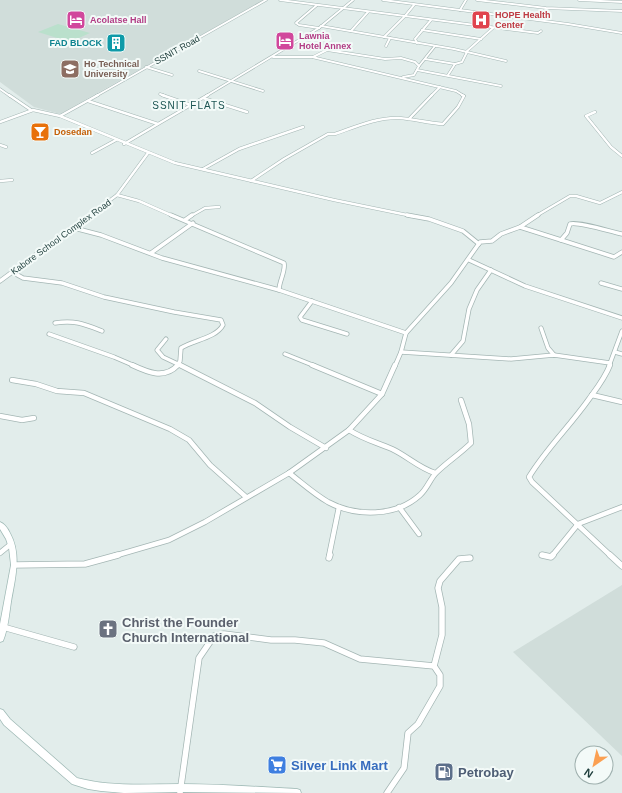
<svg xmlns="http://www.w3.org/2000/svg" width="622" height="793" font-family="Helvetica,sans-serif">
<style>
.built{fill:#d0ddda}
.green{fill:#bae0cc}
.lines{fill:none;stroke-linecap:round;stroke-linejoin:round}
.street-far4-casing{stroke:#a4b6b4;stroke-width:3}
.street-far3-casing{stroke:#a4b6b4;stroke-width:3.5}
.street-far2-casing{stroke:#a4b6b4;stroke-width:5}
.street-far1-casing{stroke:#a4b6b4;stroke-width:6}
.street-casing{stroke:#a4b6b4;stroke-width:7}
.secondary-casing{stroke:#a0bab6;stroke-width:1.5}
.street-far4{stroke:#fff;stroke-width:2}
.street-far3{stroke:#fff;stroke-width:2.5}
.street-far2{stroke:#fff;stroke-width:3.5}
.street-far1{stroke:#fff;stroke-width:4.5}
.street{stroke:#fff;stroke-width:5.5}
.secondary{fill:#fff;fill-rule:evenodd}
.labels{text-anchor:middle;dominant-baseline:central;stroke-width:4;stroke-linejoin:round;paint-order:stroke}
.far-health-label{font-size:9px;font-weight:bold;fill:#be3a42;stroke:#f3faf8;text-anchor:start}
.far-hotel-label{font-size:9px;font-weight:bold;fill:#b23c85;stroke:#f3faf8;text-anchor:start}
.far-culture-label{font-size:9px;font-weight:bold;fill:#0d838f;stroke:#f3faf8;text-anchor:end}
.far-street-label{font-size:9px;fill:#21403e;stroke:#f3faf8}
.far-education-label{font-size:9px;font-weight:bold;fill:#785e54;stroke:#f3faf8;text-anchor:start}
.far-food-label{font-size:9px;font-weight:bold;fill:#c56008;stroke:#f3faf8;text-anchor:start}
.far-neighbourhood-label{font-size:10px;letter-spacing:1px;fill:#1b5452;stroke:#f3faf8}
.near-worship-label{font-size:13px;font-weight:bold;fill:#5b616d;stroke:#f3faf8;text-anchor:start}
.near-shop-label{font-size:13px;font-weight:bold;fill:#366cbe;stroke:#f3faf8;text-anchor:start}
.near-service-label{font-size:13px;font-weight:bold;fill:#4e5e75;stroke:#f3faf8;text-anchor:start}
</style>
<rect width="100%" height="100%" fill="#e2edeb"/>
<g class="built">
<polygon points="0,0 264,0 60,114 34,107 0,82"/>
<polygon points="622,585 622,756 513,652"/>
</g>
<polygon class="green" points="58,24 90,33 70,42 38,32"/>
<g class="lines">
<g class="street-far4-casing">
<g id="street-far4">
<polyline points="280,0 405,16 414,5"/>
<polyline points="383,0 568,24 622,33"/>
<polyline points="477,0 546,8 622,11"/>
<polyline points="579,0 622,2"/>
<polyline points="317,5 296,23 299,25 319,28"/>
<polyline points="460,10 466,0"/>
<polyline points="321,26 454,49 506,61"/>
<polyline points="422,30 481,39"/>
<polyline points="351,31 368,12"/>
<polyline points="384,37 405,16 538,33 541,31"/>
<polyline points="417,43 415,39 431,20"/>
<polyline points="386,46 390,38"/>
<polyline points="466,52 493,28"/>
<polyline points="273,57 312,57 456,91 464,96"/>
<polyline points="313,57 327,50 385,59 401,58 415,62 419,66"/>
<polyline points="425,59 455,64 462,62 467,52"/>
<polyline points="146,67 172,75"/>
<polyline points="417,70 501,86"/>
<polyline points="199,71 263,91"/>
<polyline points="448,75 455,64"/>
<polyline points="403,77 414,75 419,66 435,46"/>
<polyline points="0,89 10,96"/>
<polyline points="160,94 165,96"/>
<polyline points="96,96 266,0"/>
<polyline points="206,96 319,28 353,0"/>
<polyline points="431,96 440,87"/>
</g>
</g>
<g class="street-far3-casing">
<g id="street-far3">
<polyline points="9,95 31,110"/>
<polyline points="162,95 191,105"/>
<polyline points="203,98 247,112"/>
<polyline points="88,101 158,124 208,95"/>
<polyline points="595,112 586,116 611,147 622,156"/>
<polyline points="60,116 175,163 334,200 412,216"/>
<polyline points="409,119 432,95"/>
<polyline points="0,122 33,110 60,116 98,95"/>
<polyline points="124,144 158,124"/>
<polyline points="0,145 6,147"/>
<polyline points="92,153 116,140"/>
<polyline points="203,169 239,149 303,127"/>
<polyline points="0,181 12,180"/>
<path d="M251 181 284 159 328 134H335C355 127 377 117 399 118 414 119 428 123 443 124L458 107 464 96 462 95"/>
<polyline points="117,195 139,201 173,216"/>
<polyline points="89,216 117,195 148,153"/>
<polyline points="191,216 205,208 219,207"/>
<polyline points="536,216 570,196 576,196 600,203 622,192"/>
</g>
</g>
<g class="street-far2-casing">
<g id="street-far2">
<path d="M171 215 284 263C286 271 279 281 279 290"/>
<polyline points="407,215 429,219 463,231 479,244"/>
<polyline points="185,220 192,215"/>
<polyline points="520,227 538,215"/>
<polyline points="74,228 101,235 162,258 279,290 406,333"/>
<polyline points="561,240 614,257 622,252"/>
<polyline points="151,253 193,223"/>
<polyline points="469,260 525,286 622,318"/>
<path d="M12 272 23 278 62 283 104 297 174 312 221 320 223 325C216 338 194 340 181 348L180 361 177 366"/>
<polyline points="0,281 90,215"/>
<polyline points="601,283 622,289"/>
<polyline points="312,301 300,317 302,320 347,334"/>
<path d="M55 323C75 320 84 324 102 331"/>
<polyline points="541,328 548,348 554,355"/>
<polyline points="49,334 114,357 135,366"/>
<polyline points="166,339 157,350 163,357 182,366"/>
<polyline points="401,352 511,359 554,355 610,363"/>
<polyline points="615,352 622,354"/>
<polyline points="285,354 315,366"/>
<polyline points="451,355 463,341 469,309 477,290 491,270"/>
<path d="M395 366 401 352 406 333 451 283 480 242 492 241 501 234 520 227 561 240 567 233 570 224C578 221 611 232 622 234"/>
<polyline points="609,366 622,331"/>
</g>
</g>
<g class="street-far1-casing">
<g id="street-far1">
<path d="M132 365C147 372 164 380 178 365"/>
<polyline points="180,365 255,403 290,427 326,448"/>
<polyline points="312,365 382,394"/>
<path d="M610 365C605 378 597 388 589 399 570 426 546 449 529 477L532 482 611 556"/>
<polyline points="12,380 36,384 57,391 84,393 170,429 189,440 210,465 246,497"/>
<polyline points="592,395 622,402"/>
<polyline points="0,416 22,420 34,418"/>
<path d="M349 430C365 440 376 442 392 449 407 456 419 468 435 473"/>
<path d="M289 473C302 483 314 494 328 502 356 517 396 517 420 495 427 489 430 479 436 473 447 462 460 454 471 443L469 424 461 400"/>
<polyline points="399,507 419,534"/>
<polyline points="0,553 11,544"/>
<polyline points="114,556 169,540 205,522 289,473 349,430 382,394 395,365"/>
<polyline points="329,556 339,507"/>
<polyline points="552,556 578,524 622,507"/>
</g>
</g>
<g class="street-casing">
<g id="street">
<polyline points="542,555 551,557 553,555"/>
<polyline points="610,555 622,566"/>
<polyline points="329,558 330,555"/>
<polyline points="14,565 85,564 118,555"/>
<polyline points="3,627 74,647"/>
<polyline points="434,666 442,635 442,607 438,588 440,581 459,559 470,558"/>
<polyline points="180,793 199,658 214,636 224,634 271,640 295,640 324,643 360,659 434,666 440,675 440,686 418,724 408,733 404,768 387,793"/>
</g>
</g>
<g class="secondary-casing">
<g id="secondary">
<path d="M0 522C5 524 8 529 10 533 22 555 15 579 11 602 9 615 8 629 3 641L0 642V624L11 565 9 548 6 539 0 529Z"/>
<path d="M0 709 3 710 10 719 77 778C111 787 146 784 181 784 219 784 258 787 297 789L300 790 301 793 181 792 124 793 101 791 88 789 72 784 4 725 0 719Z"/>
</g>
</g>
<use href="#street-far4" class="street-far4"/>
<use href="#street-far3" class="street-far3"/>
<use href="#street-far2" class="street-far2"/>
<use href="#street-far1" class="street-far1"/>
<use href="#street" class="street"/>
<use href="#secondary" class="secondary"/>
</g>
<defs>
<g id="hotel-square" transform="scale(1)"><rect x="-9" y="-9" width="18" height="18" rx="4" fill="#d1479c" stroke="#f3faf8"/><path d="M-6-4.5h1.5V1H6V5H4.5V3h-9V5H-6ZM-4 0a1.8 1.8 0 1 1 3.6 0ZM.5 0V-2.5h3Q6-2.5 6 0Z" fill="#fff"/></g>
<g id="hospital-square" transform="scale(1)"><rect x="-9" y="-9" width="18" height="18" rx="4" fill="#e0444e" stroke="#f3faf8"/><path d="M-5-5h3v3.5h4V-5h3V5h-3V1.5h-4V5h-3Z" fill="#fff"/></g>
<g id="building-square" transform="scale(1)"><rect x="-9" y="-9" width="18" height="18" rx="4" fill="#0f9aa8" stroke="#f3faf8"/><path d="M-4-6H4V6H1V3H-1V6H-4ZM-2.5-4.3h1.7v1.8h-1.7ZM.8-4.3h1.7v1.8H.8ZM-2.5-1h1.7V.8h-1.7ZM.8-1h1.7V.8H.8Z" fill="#fff"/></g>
<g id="school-square" transform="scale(1)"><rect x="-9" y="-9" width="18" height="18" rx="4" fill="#8d6e63" stroke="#f3faf8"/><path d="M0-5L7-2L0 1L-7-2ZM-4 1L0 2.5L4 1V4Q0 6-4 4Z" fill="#fff"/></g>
<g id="bar-square" transform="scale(1)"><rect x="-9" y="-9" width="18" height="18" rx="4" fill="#e8710a" stroke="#f3faf8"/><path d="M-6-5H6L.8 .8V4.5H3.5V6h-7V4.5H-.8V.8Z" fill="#fff"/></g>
<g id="church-square" transform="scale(1)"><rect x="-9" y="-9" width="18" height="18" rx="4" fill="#6b7280" stroke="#f3faf8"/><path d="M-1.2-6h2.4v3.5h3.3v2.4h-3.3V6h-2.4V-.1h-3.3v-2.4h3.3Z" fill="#fff"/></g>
<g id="supermarket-square" transform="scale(1)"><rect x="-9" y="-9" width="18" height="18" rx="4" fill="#3f7fe0" stroke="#f3faf8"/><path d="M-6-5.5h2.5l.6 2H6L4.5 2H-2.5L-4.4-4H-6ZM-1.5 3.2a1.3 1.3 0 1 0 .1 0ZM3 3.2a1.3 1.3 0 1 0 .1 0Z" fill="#fff"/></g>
<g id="fuel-square" transform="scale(1)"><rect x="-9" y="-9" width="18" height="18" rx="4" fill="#5c6f8a" stroke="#f3faf8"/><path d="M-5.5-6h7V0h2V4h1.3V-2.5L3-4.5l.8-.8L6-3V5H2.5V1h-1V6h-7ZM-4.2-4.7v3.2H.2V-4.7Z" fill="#fff"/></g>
</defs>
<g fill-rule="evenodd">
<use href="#hotel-square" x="76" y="20"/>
<use href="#hospital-square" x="481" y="20"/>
<use href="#hotel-square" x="285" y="41"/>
<use href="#building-square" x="116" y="43"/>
<use href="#school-square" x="70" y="69"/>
<use href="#bar-square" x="40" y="132"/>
<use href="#church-square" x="108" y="629"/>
<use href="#supermarket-square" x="277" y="765"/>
<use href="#fuel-square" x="444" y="772"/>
</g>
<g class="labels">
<g class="far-health-label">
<text x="495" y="15">HOPE Health<tspan x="495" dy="10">Center</tspan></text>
</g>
<g class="far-hotel-label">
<text x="90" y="20">Acolatse Hall</text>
<text x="299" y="36">Lawnia<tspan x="299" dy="10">Hotel Annex</tspan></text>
</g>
<g class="far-culture-label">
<text x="102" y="43">FAD BLOCK</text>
</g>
<g class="far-street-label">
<text transform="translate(177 50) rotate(-29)">SSNIT Road</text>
<text transform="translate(61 237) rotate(-36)">Kabore School Complex Road</text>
</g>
<g class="far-education-label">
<text x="84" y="64">Ho Technical<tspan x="84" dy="10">University</tspan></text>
</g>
<g class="far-food-label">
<text x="54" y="132">Dosedan</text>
</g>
<g class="far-neighbourhood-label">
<text x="189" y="105">SSNIT FLATS</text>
</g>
<g class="near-worship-label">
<text x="122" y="622">Christ the Founder<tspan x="122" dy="15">Church International</tspan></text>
</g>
<g class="near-shop-label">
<text x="291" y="765">Silver Link Mart</text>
</g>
<g class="near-service-label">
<text x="458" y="772">Petrobay</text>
</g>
</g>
<g transform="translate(594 765) rotate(214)"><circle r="19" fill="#f3faf8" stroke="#9fb0ae"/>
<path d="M0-3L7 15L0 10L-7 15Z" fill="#fba052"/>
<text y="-6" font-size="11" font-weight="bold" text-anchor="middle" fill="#21403e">N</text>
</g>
</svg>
